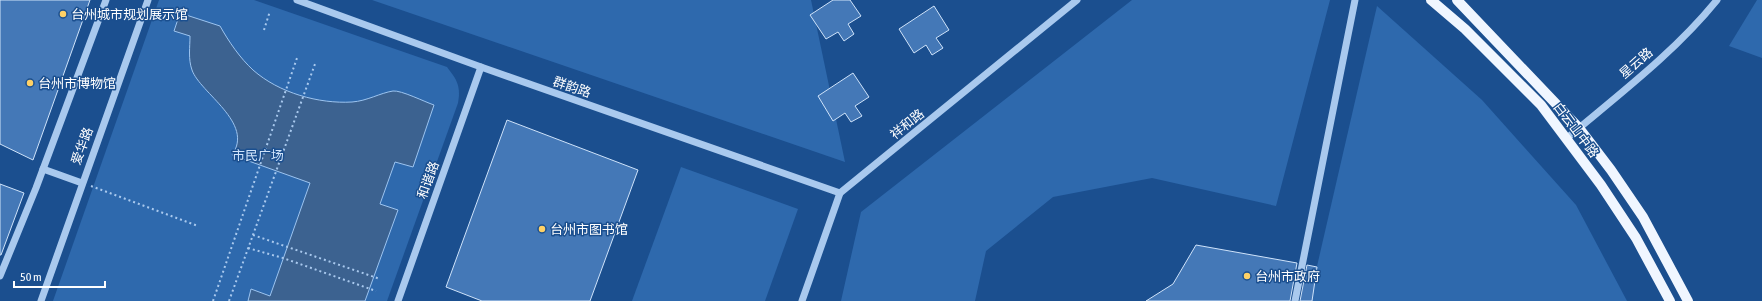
<svg xmlns="http://www.w3.org/2000/svg" width="1762" height="301" font-family="'Asap Condensed','Noto Sans SC',sans-serif">
<style>
.green{fill:#2e69ad}
.water{fill:#3c6290;stroke:#9cc4f0}
.building{fill:#4478b7;stroke:#cfe3fa}
.lines{fill:none;stroke-linecap:round;stroke-linejoin:round}
.path{stroke:#a9c9ee;stroke-width:2;stroke-dasharray:2 3;stroke-linecap:butt}
.minor{stroke:#a9c9ee;stroke-width:7}
.major{stroke:#f0f6ff;stroke-width:10}
.poi-dot{fill:#ffd166;stroke:#1b4f8f;stroke-width:1.5}
.labels{text-anchor:middle;dominant-baseline:central;stroke-width:3;stroke-linejoin:round;paint-order:stroke}
.poi-label{font-size:13px;fill:#fff;stroke:#1b4f8f;text-anchor:start}
.street-label{font-size:13px;fill:#fff;stroke:#1b4f8f}
.park-label{font-size:13px;fill:#cfe3fa;stroke:#1b4f8f}
</style>
<rect width="100%" height="100%" fill="#1b4f8f"/>
<g class="green">
<path d="M159 0H254L447 67C457 80 461 86 458 103L387 301H53Z"/>
<polygon points="372,0 811,0 845,162"/>
<polygon points="1132,0 1330,0 1276,206 1152,178 1053,197 986,251 975,301 841,301 861,212"/>
<polygon points="1757,0 1762,0 1762,58 1729,46"/>
<polygon points="1377,6 1482,100 1576,205 1627,301 1309,301"/>
<polygon points="681,167 798,209 765,301 632,301"/>
</g>
<path class="water" d="M180 13 220 26C229 42 240 58 253 70 279 93 319 104 352 102 367 101 380 93 393 91 401 90 425 102 434 105L413 167 395 162 380 204 398 210 365 301H248L251 289 270 296 310 183 232 155C255 123 200 93 192 70 188 59 190 47 190 36L174 31Z"/>
<g class="building">
<polygon points="0,0 90,0 33,160 0,144"/>
<polygon points="833,0 850,0 861,16 848,24 854,34 844,41 838,32 826,39 810,15"/>
<polygon points="934,6 949,30 936,38 943,48 932,55 926,45 914,53 899,29"/>
<polygon points="853,73 869,97 855,106 862,116 851,122 845,113 833,121 818,96"/>
<polygon points="507,120 638,170 590,301 482,301 446,287"/>
<polygon points="0,184 24,193 1,255 0,255"/>
<polygon points="1196,245 1297,263 1290,301 1146,301 1173,284"/>
<polygon points="1307,265 1317,267 1312,301 1300,301"/>
</g>
<g class="lines">
<g class="path">
<polyline points="264,30 270,11"/>
<polyline points="91,186 198,226"/>
<polyline points="253,235 380,279"/>
<polyline points="248,248 283,258 376,291"/>
<polyline points="213,301 297,58"/>
<polyline points="229,301 315,64"/>
</g>
<g class="minor">
<polyline points="297,0 481,67 840,193"/>
<path d="M1566 139C1618 95 1674 53 1717 0"/>
<polyline points="43,169 82,183"/>
<polyline points="0,276 36,188 106,0"/>
<polyline points="41,301 148,0"/>
<polyline points="398,301 481,67"/>
<polyline points="802,301 840,193 1077,0"/>
<polyline points="1295,301 1355,0"/>
</g>
<g class="major">
<polyline points="1431,0 1465,29 1541,105 1601,185 1636,238 1670,301"/>
<polyline points="1457,0 1579,128 1611,170 1643,217 1688,301"/>
</g>
</g>
<g class="poi-dot">
<circle cx="63" cy="14" r="4"/>
<circle cx="30" cy="83" r="4"/>
<circle cx="542" cy="229" r="4"/>
<circle cx="1247" cy="276" r="4"/>
</g>
<g class="labels">
<g class="poi-label">
<text x="71" y="14">台州城市规划展示馆</text>
<text x="38" y="83">台州市博物馆</text>
<text x="550" y="229">台州市图书馆</text>
<text x="1255" y="276">台州市政府</text>
</g>
<g class="street-label">
<text transform="translate(1636 63) rotate(-41)">星云路</text>
<text transform="translate(572 87) rotate(19)">群韵路</text>
<text transform="translate(907 124) rotate(-39)">祥和路</text>
<text transform="translate(1576 130) rotate(53)">白云山中路</text>
<text transform="translate(82 146) rotate(-70)">爱华路</text>
<text transform="translate(428 180) rotate(-70)">和谐路</text>
</g>
<g class="park-label">
<text x="258" y="155">市民广场</text>
</g>
</g>
<path d="M14 281v6h91v-6" fill="none" stroke="#ffffff" stroke-width="2"/>
<text x="20" y="281" font-size="12" fill="#ffffff" stroke="#1b4f8f" stroke-width="3" paint-order="stroke">50 m</text>
</svg>
